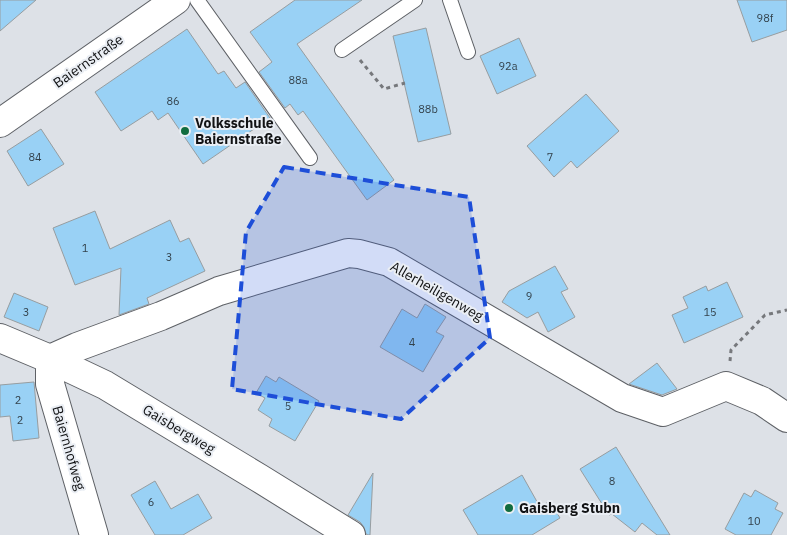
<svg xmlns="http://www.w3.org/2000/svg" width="787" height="535" font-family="'IBM Plex Sans',sans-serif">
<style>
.building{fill:#99d1f5;stroke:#979da0}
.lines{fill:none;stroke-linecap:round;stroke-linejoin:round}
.lane-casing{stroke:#5e6166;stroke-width:16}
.street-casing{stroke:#5e6166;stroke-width:30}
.path{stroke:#76787c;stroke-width:3;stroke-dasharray:4 4;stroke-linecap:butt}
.lane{stroke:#fff;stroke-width:14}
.street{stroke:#fff;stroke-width:28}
.marked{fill:#1d4ed8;fill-opacity:0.2;stroke:#1d4ed8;stroke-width:4;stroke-dasharray:10 6;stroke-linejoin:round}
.poi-dot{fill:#116c3f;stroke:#eaeef4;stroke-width:2}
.labels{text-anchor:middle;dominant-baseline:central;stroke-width:4;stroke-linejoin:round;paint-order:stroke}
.number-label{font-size:11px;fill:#33424c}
.street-label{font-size:14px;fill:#111214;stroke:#eaeef4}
.poi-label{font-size:14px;font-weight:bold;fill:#111214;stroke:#eaeef4;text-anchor:start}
</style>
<rect width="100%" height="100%" fill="#dde1e7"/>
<g class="building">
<polygon points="0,0 36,0 0,31"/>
<polygon points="295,0 362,0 297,44 394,180 367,200 303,111 298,115 290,104 285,108 259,72 272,62 250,32"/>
<polygon points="737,0 787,0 787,30 752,42"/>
<polygon points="426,28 451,134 418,142 393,36"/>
<polygon points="187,29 218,74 224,71 236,88 245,82 270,118 203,164 168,113 158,120 152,111 121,131 95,92"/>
<polygon points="519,38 536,76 497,94 480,56"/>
<polygon points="586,94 619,131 577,168 571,161 554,177 527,146"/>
<polygon points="41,129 64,164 28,186 7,151"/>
<polygon points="95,211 110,249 170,220 180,242 189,238 205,271 147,298 149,304 119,315 121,268 75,285 53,228"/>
<polygon points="555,266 568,289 561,292 575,317 548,332 538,312 527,318 502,302 509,291"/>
<polygon points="727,282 743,317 684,343 672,315 688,308 683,297 706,286 708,291"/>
<polygon points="14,293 48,307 39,331 4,317"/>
<polygon points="425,304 446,317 436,332 444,336 423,372 380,347 402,309 417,318"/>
<polygon points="657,363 677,389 662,395 629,384"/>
<polygon points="266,376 276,382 279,377 319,401 295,441 269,426 272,419 258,410 265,398 256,393"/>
<polygon points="34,382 39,438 13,441 10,416 0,417 0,385"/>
<polygon points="616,447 670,535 657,535 642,523 635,532 612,514 609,515 580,469"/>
<polygon points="373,473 370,535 368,535 366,534 364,527 360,522 348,515"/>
<polygon points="522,475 540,507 550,501 560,518 532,535 478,535 463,510"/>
<polygon points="155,481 171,509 198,494 212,518 183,535 155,535 131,495"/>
<polygon points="755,490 778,503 775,509 783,513 771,535 736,535 725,529 744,493 751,497"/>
</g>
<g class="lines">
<g class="lane-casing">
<g id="lane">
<polyline points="197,0 310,158"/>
<polyline points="450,0 468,52"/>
<polyline points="342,50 415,0"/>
</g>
</g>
<g class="street-casing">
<g id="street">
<polyline points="0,123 176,0"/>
<polyline points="0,338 50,359 105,385 259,478 351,535"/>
<polyline points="50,359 77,347 161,316 219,291 348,253 359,254 389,262 622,398 663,412 726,386 762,401 787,418"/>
<polyline points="50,359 50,384 94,535"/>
</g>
</g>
<g class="path">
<polyline points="360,60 384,89 405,83"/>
<polyline points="730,361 731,350 765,315 787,310"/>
</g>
<use href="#lane" class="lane"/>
<use href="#street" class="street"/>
</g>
<path class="marked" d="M284 167 469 197 490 338 401 419 232 389 246 232Z"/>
<g class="poi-dot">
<circle cx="185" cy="131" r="5"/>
<circle cx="509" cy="508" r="5"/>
</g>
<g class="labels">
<g class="number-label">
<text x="765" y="18">98f</text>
<text x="508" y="66">92a</text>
<text x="298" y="80">88a</text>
<text x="173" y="101">86</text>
<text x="428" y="109">88b</text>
<text x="35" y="157">84</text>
<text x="550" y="157">7</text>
<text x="85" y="248">1</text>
<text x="169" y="257">3</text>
<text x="529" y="296">9</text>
<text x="26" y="312">3</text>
<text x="710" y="312">15</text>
<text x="412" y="342">4</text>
<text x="18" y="400">2</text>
<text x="288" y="406">5</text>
<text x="20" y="420">2</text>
<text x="612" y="481">8</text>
<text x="151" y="502">6</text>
<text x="754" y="521">10</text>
</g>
<g class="street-label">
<text transform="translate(88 61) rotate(-35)">Baiernstraße</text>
<text transform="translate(437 291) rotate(30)">Allerheiligenweg</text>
<text transform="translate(179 429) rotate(31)">Gaisbergweg</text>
<text transform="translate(69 448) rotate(74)">Baiernhofweg</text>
</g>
<g class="poi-label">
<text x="195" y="123">Volksschule<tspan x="195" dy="16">Baiernstraße</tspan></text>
<text x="519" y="508">Gaisberg Stubn</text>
</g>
</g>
</svg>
